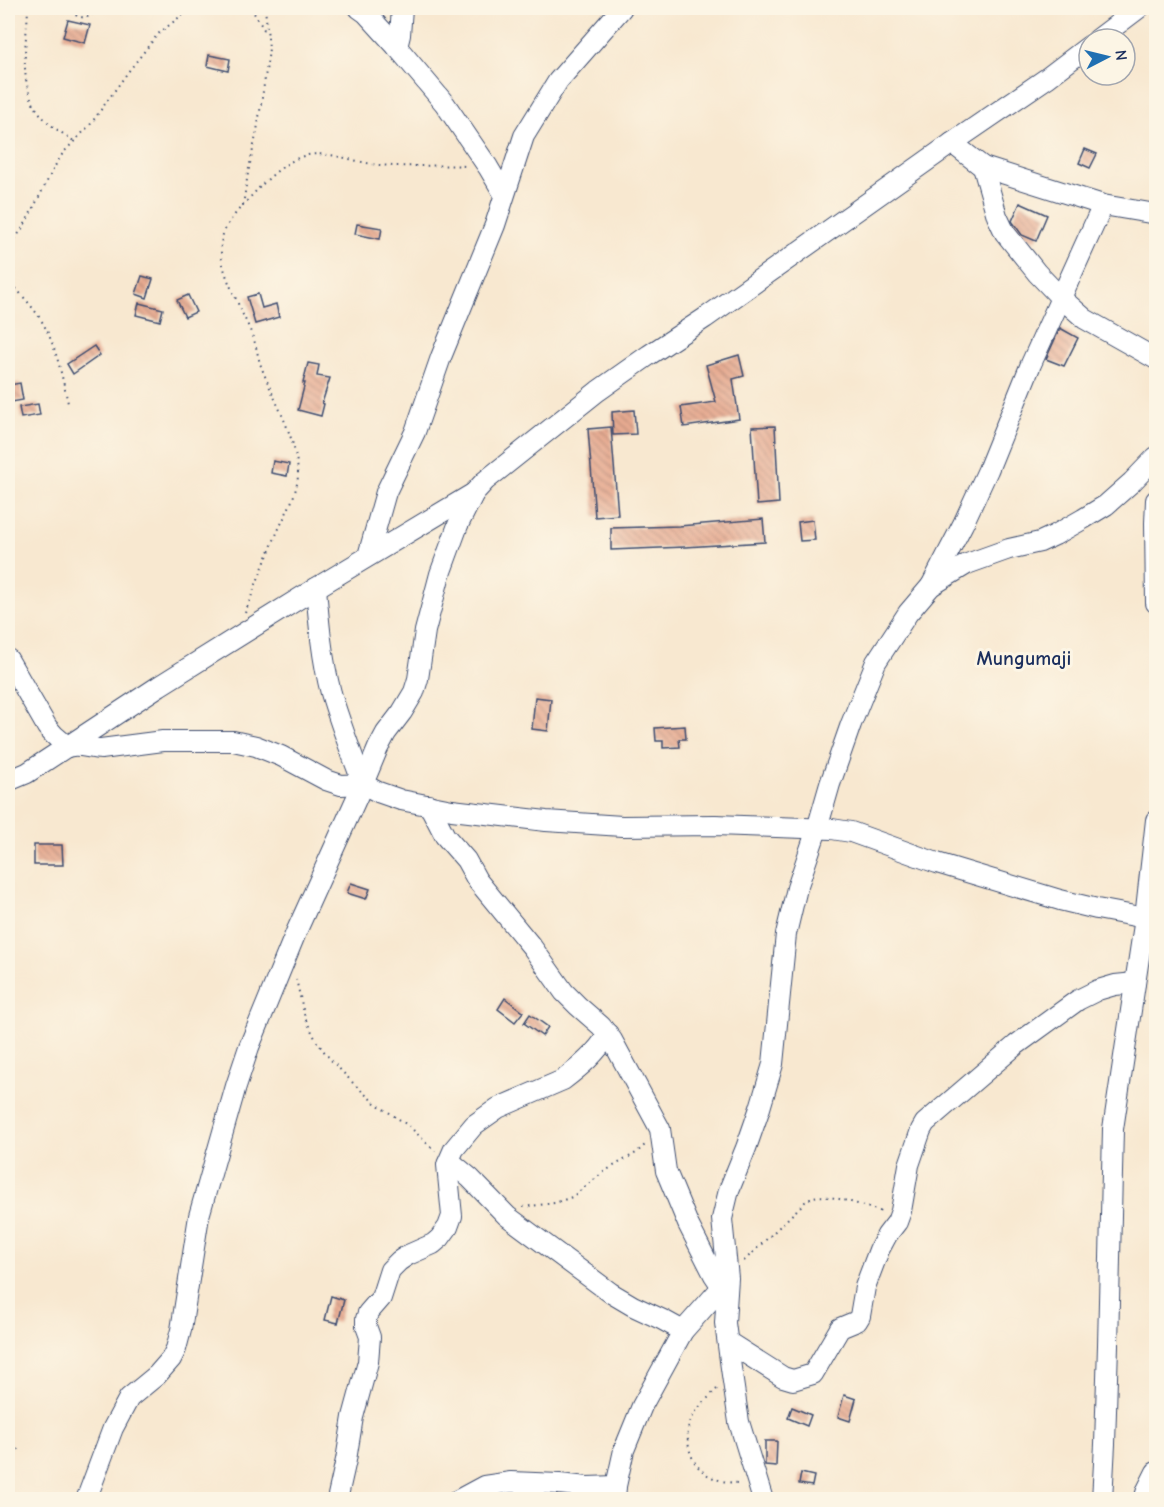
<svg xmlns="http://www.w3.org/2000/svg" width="1164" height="1507" font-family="'Comic Neue',sans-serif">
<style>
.building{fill:url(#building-back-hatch)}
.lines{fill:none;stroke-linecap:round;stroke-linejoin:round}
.minor-casing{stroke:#3c4b6f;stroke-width:22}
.path{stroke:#3c4b6f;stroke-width:2;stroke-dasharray:1.5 4.5;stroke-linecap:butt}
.minor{stroke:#fff;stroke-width:20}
.labels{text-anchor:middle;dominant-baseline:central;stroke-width:6;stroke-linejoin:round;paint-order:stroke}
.quarter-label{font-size:20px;font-weight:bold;fill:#1b2f5e;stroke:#fcf5e5}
</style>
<defs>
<pattern id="building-back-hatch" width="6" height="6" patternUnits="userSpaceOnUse" patternTransform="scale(1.5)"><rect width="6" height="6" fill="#e7aa90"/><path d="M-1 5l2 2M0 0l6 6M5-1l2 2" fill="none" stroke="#ba8b79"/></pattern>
</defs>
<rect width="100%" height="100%" fill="#fcf5e5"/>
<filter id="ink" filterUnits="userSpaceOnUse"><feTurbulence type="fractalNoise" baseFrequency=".0167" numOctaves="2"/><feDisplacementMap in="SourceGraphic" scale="12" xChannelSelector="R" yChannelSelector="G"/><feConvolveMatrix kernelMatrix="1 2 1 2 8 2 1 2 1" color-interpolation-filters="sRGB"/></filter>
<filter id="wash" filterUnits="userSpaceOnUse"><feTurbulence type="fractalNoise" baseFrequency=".008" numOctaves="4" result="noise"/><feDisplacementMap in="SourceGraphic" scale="24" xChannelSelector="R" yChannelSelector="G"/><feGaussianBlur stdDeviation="1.35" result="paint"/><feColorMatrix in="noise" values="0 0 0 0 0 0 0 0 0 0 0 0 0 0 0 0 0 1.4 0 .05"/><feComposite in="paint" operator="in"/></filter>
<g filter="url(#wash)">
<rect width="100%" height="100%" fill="#f8e8d0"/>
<g id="blocks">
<g class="building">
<polygon points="68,20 90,25 85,43 63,37"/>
<polygon points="209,55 230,59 228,71 207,66"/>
<polygon points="1085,149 1097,154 1090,168 1079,163"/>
<polygon points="1020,203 1047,215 1036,241 1022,235 1012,221"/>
<polygon points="357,224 382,228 380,239 355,234"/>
<polygon points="142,276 153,279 147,298 136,294"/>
<polygon points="258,294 262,308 276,304 279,317 255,324 247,297"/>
<polygon points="188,295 196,312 185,317 177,300"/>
<polygon points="139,303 163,309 160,321 136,315"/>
<polygon points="1060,328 1078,338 1064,366 1046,359"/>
<polygon points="94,346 100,355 73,374 67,364"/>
<polygon points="739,355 744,376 733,379 739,419 684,427 681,407 716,402 706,365"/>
<polygon points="308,363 319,365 317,376 330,378 322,403 324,404 321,416 298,410 305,383 303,383"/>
<polygon points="20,383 23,400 12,402 9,385"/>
<polygon points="38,404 40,415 21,418 19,407"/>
<polygon points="634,410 636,434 613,435 612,412"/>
<polygon points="775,426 779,503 757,505 752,427"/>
<polygon points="611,427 618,515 595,517 588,429"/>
<polygon points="273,461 289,464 287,476 271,473"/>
<polygon points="763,519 765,542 685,547 611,550 611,528 679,526"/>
<polygon points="813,520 815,540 800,541 798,522"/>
<polygon points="535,697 551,699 548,731 532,729"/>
<polygon points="685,726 686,739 679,739 680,747 663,748 663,741 656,741 655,728"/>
<polygon points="34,845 62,845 63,865 34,865"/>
<polygon points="351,883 370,889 366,899 347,893"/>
<polygon points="505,998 523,1012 515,1022 498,1009"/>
<polygon points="530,1014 548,1027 542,1036 524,1023"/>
<polygon points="331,1296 344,1300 338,1323 325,1320"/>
<polygon points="844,1395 856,1399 850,1421 838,1417"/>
<polygon points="792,1407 811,1415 807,1426 788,1418"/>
<polygon points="765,1441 777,1441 776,1466 765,1465"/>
<polygon points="801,1473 814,1476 812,1486 799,1484"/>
</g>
</g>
</g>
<g filter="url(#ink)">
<use href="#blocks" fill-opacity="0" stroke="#3c4b6f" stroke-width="1.5"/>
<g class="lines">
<g class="minor-casing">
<g id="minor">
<polyline points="359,8 366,13 397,47 445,104 488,167 504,194"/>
<polyline points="1098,39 1139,8"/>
<polyline points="397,47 400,35 402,8"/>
<polyline points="952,143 983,167 1103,205 1156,214"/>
<polyline points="983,167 997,216 1005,233 1037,273 1060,297 1085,319 1156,359"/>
<polyline points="1156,500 1155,523 1156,603"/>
<polyline points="368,556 386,492 415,432 441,357 495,225 524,136 558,81 622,8"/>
<polyline points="931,586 963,524 988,470 1031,364 1103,205"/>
<path d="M316 588C319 623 322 659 331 693 340 724 352 754 363 784"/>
<path d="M8 659 47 727 54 735 68 747C78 743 90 749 101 749L163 741H233L256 746 281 756 326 780 341 785 363 784 378 792 401 800 452 810 546 821 622 826 715 825 832 829 851 832 937 863 1060 900 1097 909 1156 920"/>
<polyline points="8,781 27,773 159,686 316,588 474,493 485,481 598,391 649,355 705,318 952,143 1047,78 1089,46"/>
<polyline points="429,805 445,836 466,860 477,880 532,947 564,992 578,1006 601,1026 612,1040 660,1129 666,1171 688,1224 714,1275 722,1287 727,1291"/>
<polyline points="448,1163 452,1163 470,1178 507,1216 611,1293 633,1306 663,1320 683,1331"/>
<polyline points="728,1342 783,1377 793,1380 813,1374 840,1328 857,1321 860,1316 865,1287 879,1250 887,1235 897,1222 901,1211 909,1165 921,1130 925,1123 1016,1045 1078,1000 1098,990 1115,985 1135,983"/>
<polyline points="86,1500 113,1428 129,1398 157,1375 171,1359 176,1349 181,1330 199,1216 236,1086 249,1047 297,930 363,784 378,748 386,733 402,712 414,692 418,679 425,631 440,574 458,525 474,493"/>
<path d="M337 1500 346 1460 353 1417 368 1362 370 1337 366 1326V1319L368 1313 381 1298 390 1270 399 1261 408 1255 433 1244 440 1238 448 1227 452 1216 447 1165 454 1149 474 1125 498 1108 563 1080C580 1067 597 1053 608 1034"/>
<polyline points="458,1500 484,1486 511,1482 559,1484 587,1487 616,1486"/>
<polyline points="615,1500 616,1486 624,1450 642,1406 683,1331 722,1287"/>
<polyline points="763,1500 739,1422 731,1368 725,1323 728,1278 722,1219 729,1190 746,1148 760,1108 773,1064 786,934 797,888 817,829 830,784 851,724 876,662 908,613 931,586 967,564 1009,549 1040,542 1055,535 1083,519 1106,505 1132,482 1156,457"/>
<polyline points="1102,1500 1105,1444 1108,1345 1113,1129 1145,918 1156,820"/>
<polyline points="1144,1500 1147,1490 1156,1472"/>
</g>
</g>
<g class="path">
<path d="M28 8C27 43 16 86 42 116 51 127 64 134 75 142"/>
<polyline points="66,8 77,16 85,18 99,11 103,8"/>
<polyline points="251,8 266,33"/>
<polyline points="243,205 248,173 257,131 268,58 269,48 265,8"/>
<polyline points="8,249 24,226 55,166 63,153 90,125 128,72 158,34 191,8"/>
<path d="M8 279C20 294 36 309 45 327 57 350 62 377 68 403"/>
<path d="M245 613C255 586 266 559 277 533 285 514 298 495 298 473 296 436 274 401 261 366 258 358 257 349 254 340 251 332 247 323 243 315 234 293 216 262 222 238 226 221 245 203 257 190 269 177 290 158 308 155 332 151 356 163 380 165 409 168 437 164 466 166"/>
<polyline points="296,979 305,1018 317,1042 329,1058 355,1085 375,1103 409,1126 435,1151"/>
<polyline points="523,1207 555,1203 572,1197 605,1171 636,1153 646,1144"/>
<path d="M744 1261 805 1202C808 1201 811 1198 814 1197 829 1193 866 1207 882 1212"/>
<path d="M717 1389C708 1398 698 1407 692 1418 688 1424 687 1434 688 1441 691 1471 713 1483 741 1483"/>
<polyline points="8,1465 18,1449"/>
</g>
<use href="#minor" class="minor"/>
</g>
</g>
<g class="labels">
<g class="quarter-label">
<text x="1024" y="658">Mungumaji</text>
</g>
</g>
<rect width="1164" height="1507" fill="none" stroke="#fcf5e5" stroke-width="30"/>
<g transform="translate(1107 57) rotate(83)"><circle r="28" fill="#fcf5e5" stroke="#a2a6af" stroke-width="1.5"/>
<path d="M0-4.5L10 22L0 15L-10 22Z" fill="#1f6fb2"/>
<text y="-9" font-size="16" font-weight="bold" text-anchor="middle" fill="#1b2f5e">N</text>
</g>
</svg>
